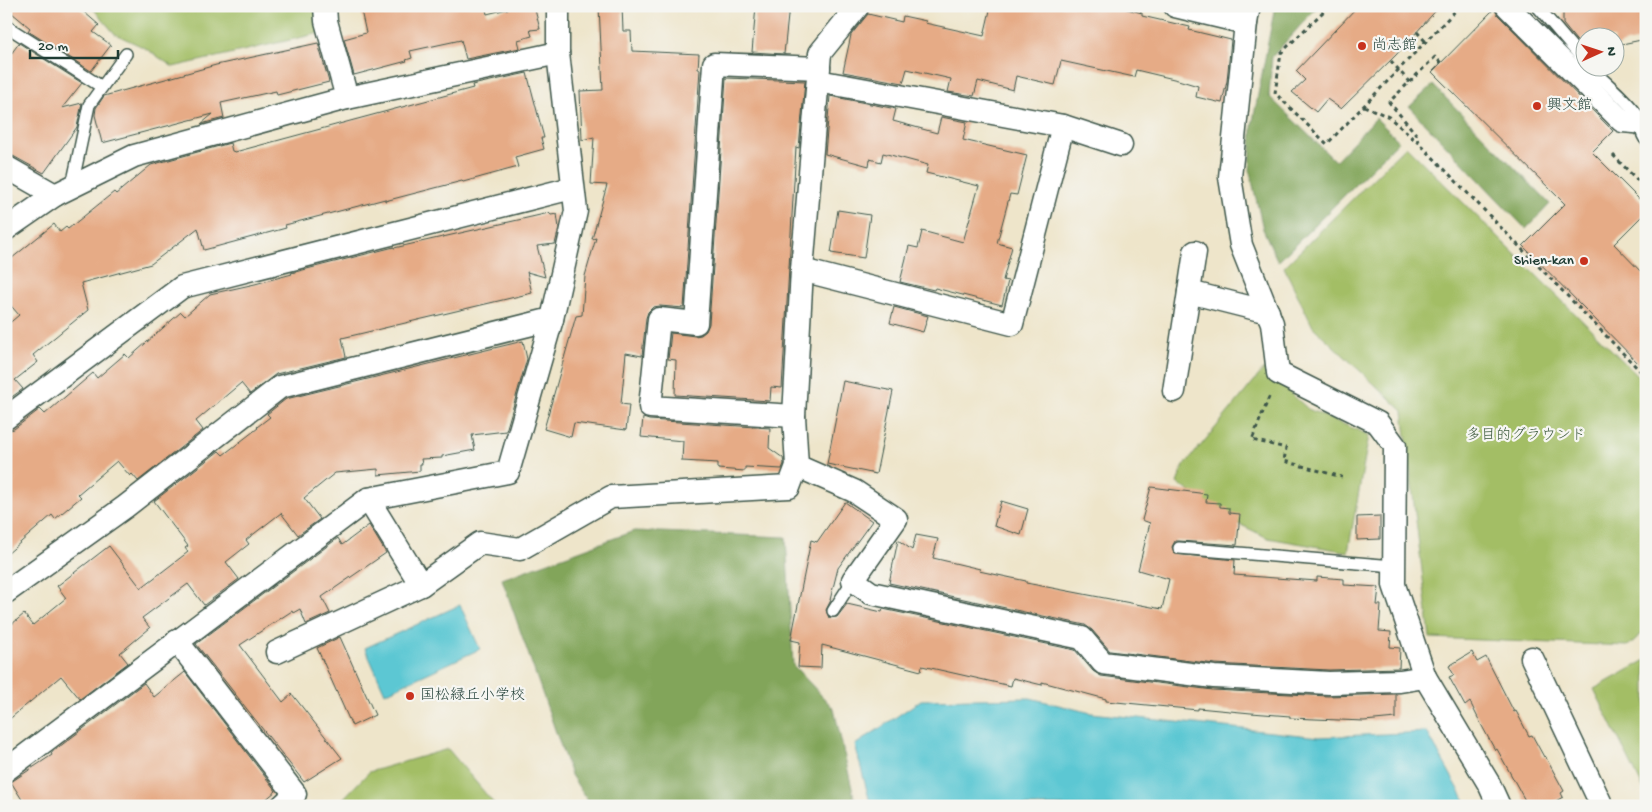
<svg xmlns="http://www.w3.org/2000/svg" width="1652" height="812" font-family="'Gochi Hand','Klee One',sans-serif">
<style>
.green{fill:#a3be65;stroke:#617e4c}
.forest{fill:#82a55a;stroke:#507147}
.water{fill:#5bc7d3;stroke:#3d8284}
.building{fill:#e6ab86}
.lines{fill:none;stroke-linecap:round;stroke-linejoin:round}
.lane-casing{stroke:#3e564a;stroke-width:14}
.street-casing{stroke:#3e564a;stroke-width:25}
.path{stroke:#3e564a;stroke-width:3;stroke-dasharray:4 4;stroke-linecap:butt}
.lane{stroke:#fff;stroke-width:11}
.street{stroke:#fff;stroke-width:22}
.path-bridge{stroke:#3e564a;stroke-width:3;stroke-dasharray:4 4;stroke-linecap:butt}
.poi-dot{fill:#c8321e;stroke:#f6f6f2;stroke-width:2}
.labels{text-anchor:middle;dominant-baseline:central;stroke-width:4.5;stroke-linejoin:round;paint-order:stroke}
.poi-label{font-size:15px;fill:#1f3d34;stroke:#f6f6f2;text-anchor:start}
.park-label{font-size:15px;fill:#405d40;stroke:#f6f6f2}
</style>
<rect width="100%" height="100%" fill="#f6f6f2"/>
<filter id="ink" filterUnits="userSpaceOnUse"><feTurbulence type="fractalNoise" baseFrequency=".02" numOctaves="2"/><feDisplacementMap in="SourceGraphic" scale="10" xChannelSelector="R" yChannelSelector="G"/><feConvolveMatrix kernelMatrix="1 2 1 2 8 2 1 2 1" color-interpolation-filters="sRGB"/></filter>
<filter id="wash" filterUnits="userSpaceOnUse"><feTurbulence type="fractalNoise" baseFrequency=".0096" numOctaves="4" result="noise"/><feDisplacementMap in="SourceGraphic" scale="20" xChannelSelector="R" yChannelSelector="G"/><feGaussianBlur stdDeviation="1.12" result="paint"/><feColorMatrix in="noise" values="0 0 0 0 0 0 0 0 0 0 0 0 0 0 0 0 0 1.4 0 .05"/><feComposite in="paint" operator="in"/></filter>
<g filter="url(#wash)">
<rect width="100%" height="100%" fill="#eee5ca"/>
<g class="green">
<polygon points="91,6 326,6 329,31 173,67 145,48 115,34"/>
<polygon points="1406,146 1646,384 1646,630 1628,646 1430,638 1403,411 1313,327 1284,267"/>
<polygon points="1264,369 1308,409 1369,435 1348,552 1268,538 1235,522 1177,483 1183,467"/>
<polygon points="1646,660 1646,794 1594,689"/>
<polygon points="448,749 496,806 336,806 369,772"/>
</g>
<g class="forest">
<polygon points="1275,6 1318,6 1272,57 1269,96 1335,161 1376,118 1399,141 1278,262 1263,229 1250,172 1252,126"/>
<polygon points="1433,85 1550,204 1526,229 1409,107"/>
<polygon points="634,531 786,537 793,665 834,709 856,806 591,806 571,775 502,579"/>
</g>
<g class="water">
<polygon points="460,605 480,649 385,693 365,648"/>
<polygon points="1030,698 1091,713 1319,737 1427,732 1468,806 871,806 855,745 921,700"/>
</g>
<g id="blocks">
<g class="building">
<polygon points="6,6 77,6 99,25 93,32 111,45 91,71 28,31 30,28 6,8"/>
<polygon points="360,6 485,6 487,14 519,6 534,6 540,29 530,30 532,36 518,40 520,48 466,59 461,40 410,51 412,58 406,60 407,61 354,75 344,39 366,33"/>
<polygon points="599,6 622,6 623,31 631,31 632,51 699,54 698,69 700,69 684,308 660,306 653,307 648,312 646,318 642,356 626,353 621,404 629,405 626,430 574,423 571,437 544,429 576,316 582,315 585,276 596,238 592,239 607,185 591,184 594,137 582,140 580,91 603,90"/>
<polygon points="756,6 789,6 784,54 752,52"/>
<polygon points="991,6 1116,6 1142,13 1142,16 1190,27 1189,30 1231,40 1227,81 1222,103 1196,97 1198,86 1178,80 1136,70 1134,77 1061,61 1055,85 1016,76 1013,90 978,81 974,96 948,92 951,79 907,69 903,83 843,72 851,35 868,14 902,22 903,16 926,21 925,23 984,36"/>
<polygon points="1358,6 1440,6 1396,55 1341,109 1327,99 1316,112 1292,92 1305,80 1296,71"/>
<polygon points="1563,6 1646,6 1646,39 1622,44 1614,50 1614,38 1584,38 1584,50 1563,24"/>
<polygon points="1494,9 1498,15 1613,131 1592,152 1646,206 1646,212 1614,244 1646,277 1646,371 1523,246 1565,204 1432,72"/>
<polygon points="19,43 82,83 62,108 82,103 77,127 44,173 13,156 6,154 6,61"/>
<polygon points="318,43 329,82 277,95 276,91 221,103 224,118 201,124 213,114 102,143 95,115 96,108 104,96 216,65"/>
<polygon points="527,73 544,138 541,138 544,149 515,157 518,167 463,182 462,181 385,201 385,199 328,214 285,225 286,228 204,250 198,228 151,264 81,283 88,310 33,355 38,362 15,380 23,389 6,401 6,326 19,315 6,300 6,263 54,224 60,232 66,227 68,229 114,192 116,194 151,165 230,143 232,151 235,152 473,88 472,85"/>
<polygon points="726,78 805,81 799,148 796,147 782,388 771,387 770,401 675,395 676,360 668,359 671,333 695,336 701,335 706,331 709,324"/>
<polygon points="830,96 896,109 893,121 937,133 941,117 967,122 963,140 1027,155 1017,195 1010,194 997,243 1012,247 1003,280 1008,281 1002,305 935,288 934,290 900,282 909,246 918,248 922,231 963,242 979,186 926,173 928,165 883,153 881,162 870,159 869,166 825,154"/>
<polygon points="838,210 870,215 864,258 831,253"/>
<polygon points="549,213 551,215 557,214 559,228 555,244 537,246 545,277 527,272 532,293 342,338 346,357 276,374 250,394 241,383 196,421 203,430 138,481 132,474 130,476 117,461 78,494 81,497 55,519 52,515 6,555 6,431 14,429 40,409 45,414 93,373 97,378 125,354 129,358 181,312 185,316 210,294 255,284 292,274 291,273 394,247 394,248"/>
<polygon points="894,307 928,316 923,332 890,323"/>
<polygon points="523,341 527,359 506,431 472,435 475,450 442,456 442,458 421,459 422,464 420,464 420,471 378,475 378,469 335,473 304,498 320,519 298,535 281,513 246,540 249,544 226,562 239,579 204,605 188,584 142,618 150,628 120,653 128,663 80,699 61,676 6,722 6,629 24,614 33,625 66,598 57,586 109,546 141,588 188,552 185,548 188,546 154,501 219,451 223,455 258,428 257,427 270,417 267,414 286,399"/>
<polygon points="843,381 893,391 876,474 827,464"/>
<polygon points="643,418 649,420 770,428 769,448 783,458 784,464 782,469 745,467 745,471 718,469 718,463 682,461 683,441 641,437"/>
<polygon points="1151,487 1207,494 1206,502 1220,503 1220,507 1229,508 1229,513 1240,514 1237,545 1179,541 1175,541 1172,547 1175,554 1235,560 1234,575 1317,581 1317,577 1344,579 1344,585 1379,587 1377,605 1381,605 1379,631 1391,632 1390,647 1400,648 1399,668 1329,670 1215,664 1110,651 1092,630 1085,625 889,583 898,540 912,550 916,535 938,539 933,558 980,569 979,571 1026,581 1026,583 1162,609 1169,579 1138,570 1150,523 1142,520"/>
<polygon points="1001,501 1028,509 1021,535 994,526"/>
<polygon points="845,502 872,521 838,568 830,600 831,600 826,610 829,618 837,617 847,604 882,612 883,609 1075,650 1093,671 1101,676 1213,690 1328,696 1396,694 1396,718 1364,721 1290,718 1290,716 1251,713 1198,708 1198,710 1106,701 1106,699 1042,682 1042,685 1013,678 1011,686 922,666 921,671 822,645 821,668 798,667 800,642 791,640 811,540 817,542"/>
<polygon points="1380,516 1380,539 1357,540 1357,517"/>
<polygon points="369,525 386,553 322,597 330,613 306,624 300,609 293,613 292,611 240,645 283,702 292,694 342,758 304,782 196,644 338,538 342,545"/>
<polygon points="340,637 375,715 352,726 317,648"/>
<polygon points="1472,652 1477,662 1486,657 1514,712 1516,711 1529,736 1532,735 1544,757 1545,756 1564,791 1561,793 1563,797 1547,806 1528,806 1497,749 1495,750 1482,726 1470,702 1465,706 1449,677 1454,675 1449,666"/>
<polygon points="185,672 276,791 258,806 26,806 11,782 52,755 51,753 144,683 154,697"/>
</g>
</g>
</g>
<g filter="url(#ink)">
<use href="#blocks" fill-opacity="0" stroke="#3e564a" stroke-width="1"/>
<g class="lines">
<g class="lane-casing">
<g id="lane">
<polyline points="1537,6 1584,61"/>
<polyline points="6,26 102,87"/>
<path d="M1590 68C1602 79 1633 105 1639 118 1643 126 1639 133 1646 140"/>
<polyline points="72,186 89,105 126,54"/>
<polyline points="1179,548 1394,566"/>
<polyline points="833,611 853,580"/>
</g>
</g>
<g class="street-casing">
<g id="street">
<polyline points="858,6 820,53 802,270 794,416 797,466 854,491 896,519 853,580 871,593 1082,638 1103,663 1214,677 1329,683 1400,681 1425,677 1489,784 1499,806"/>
<polyline points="1175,6 1246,23 1249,6"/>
<polyline points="1507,6 1622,121 1646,123"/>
<polyline points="1246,23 1230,177 1241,245 1272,323 1278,373 1378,423 1395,446 1394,585 1425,677"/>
<polyline points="818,81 1063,126 1121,145"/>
<polyline points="347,98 558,53 558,6"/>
<polyline points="6,167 55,195"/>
<polyline points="6,229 55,195 134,156 347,98 326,21 325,6"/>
<polyline points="802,270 1012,324 1063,126"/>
<polyline points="1189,292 1268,312"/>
<polyline points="1174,391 1195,252"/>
<polyline points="794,416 650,407 659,319 696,323 714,64 819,68"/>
<polyline points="6,418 182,287 572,188"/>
<polyline points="368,499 421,585"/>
<polyline points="6,592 125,507 280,387 552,319"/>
<polyline points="177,641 295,794 282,806"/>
<polyline points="277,652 421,585 480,543 520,549 611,497 789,487 797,466"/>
<polyline points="1532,658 1602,806"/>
<polyline points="6,770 368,499 508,472 552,319 576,211 558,53"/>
</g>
</g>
<g class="path">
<polyline points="1329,6 1281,53 1275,93 1327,144 1460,6"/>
<polyline points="1417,32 1426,42"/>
<polyline points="1441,63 1435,57 1389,102 1416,134 1418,142 1646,377"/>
<polyline points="1364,106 1389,117 1417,142"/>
<polyline points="1613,155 1646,189"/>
<polyline points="1644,275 1646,274"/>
<polyline points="1269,397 1252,440 1286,448 1284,461 1342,477"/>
</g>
<use href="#lane" class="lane"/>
<use href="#street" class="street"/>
<polyline class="path-bridge" points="1391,61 1410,83"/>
</g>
</g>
<g class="poi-dot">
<circle cx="1362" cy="46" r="5"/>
<circle cx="1537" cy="106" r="5"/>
<circle cx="1584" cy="261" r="5"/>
<circle cx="410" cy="696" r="5"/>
</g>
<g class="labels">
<g class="poi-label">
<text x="1372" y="46">尚志館</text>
<text x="1547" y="106">興文館</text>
<text x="1574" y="261" text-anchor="end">Shien-kan</text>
<text x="420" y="696">国松緑丘小学校</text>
</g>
<g class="park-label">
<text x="1526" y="436">多目的グラウンド</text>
</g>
</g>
<rect width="1652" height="812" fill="none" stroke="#f6f6f2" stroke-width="25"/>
<g transform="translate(1600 52) rotate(87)"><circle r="24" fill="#f6f6f2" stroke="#a0aca6"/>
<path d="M0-4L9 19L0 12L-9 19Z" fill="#c8321e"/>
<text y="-8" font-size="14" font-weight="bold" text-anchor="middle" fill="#1f3d34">N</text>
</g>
<path d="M30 50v8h88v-8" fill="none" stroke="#1f3d34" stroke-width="2.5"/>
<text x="38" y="50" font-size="15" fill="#1f3d34" stroke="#f6f6f2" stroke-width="4" paint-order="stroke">20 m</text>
</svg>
